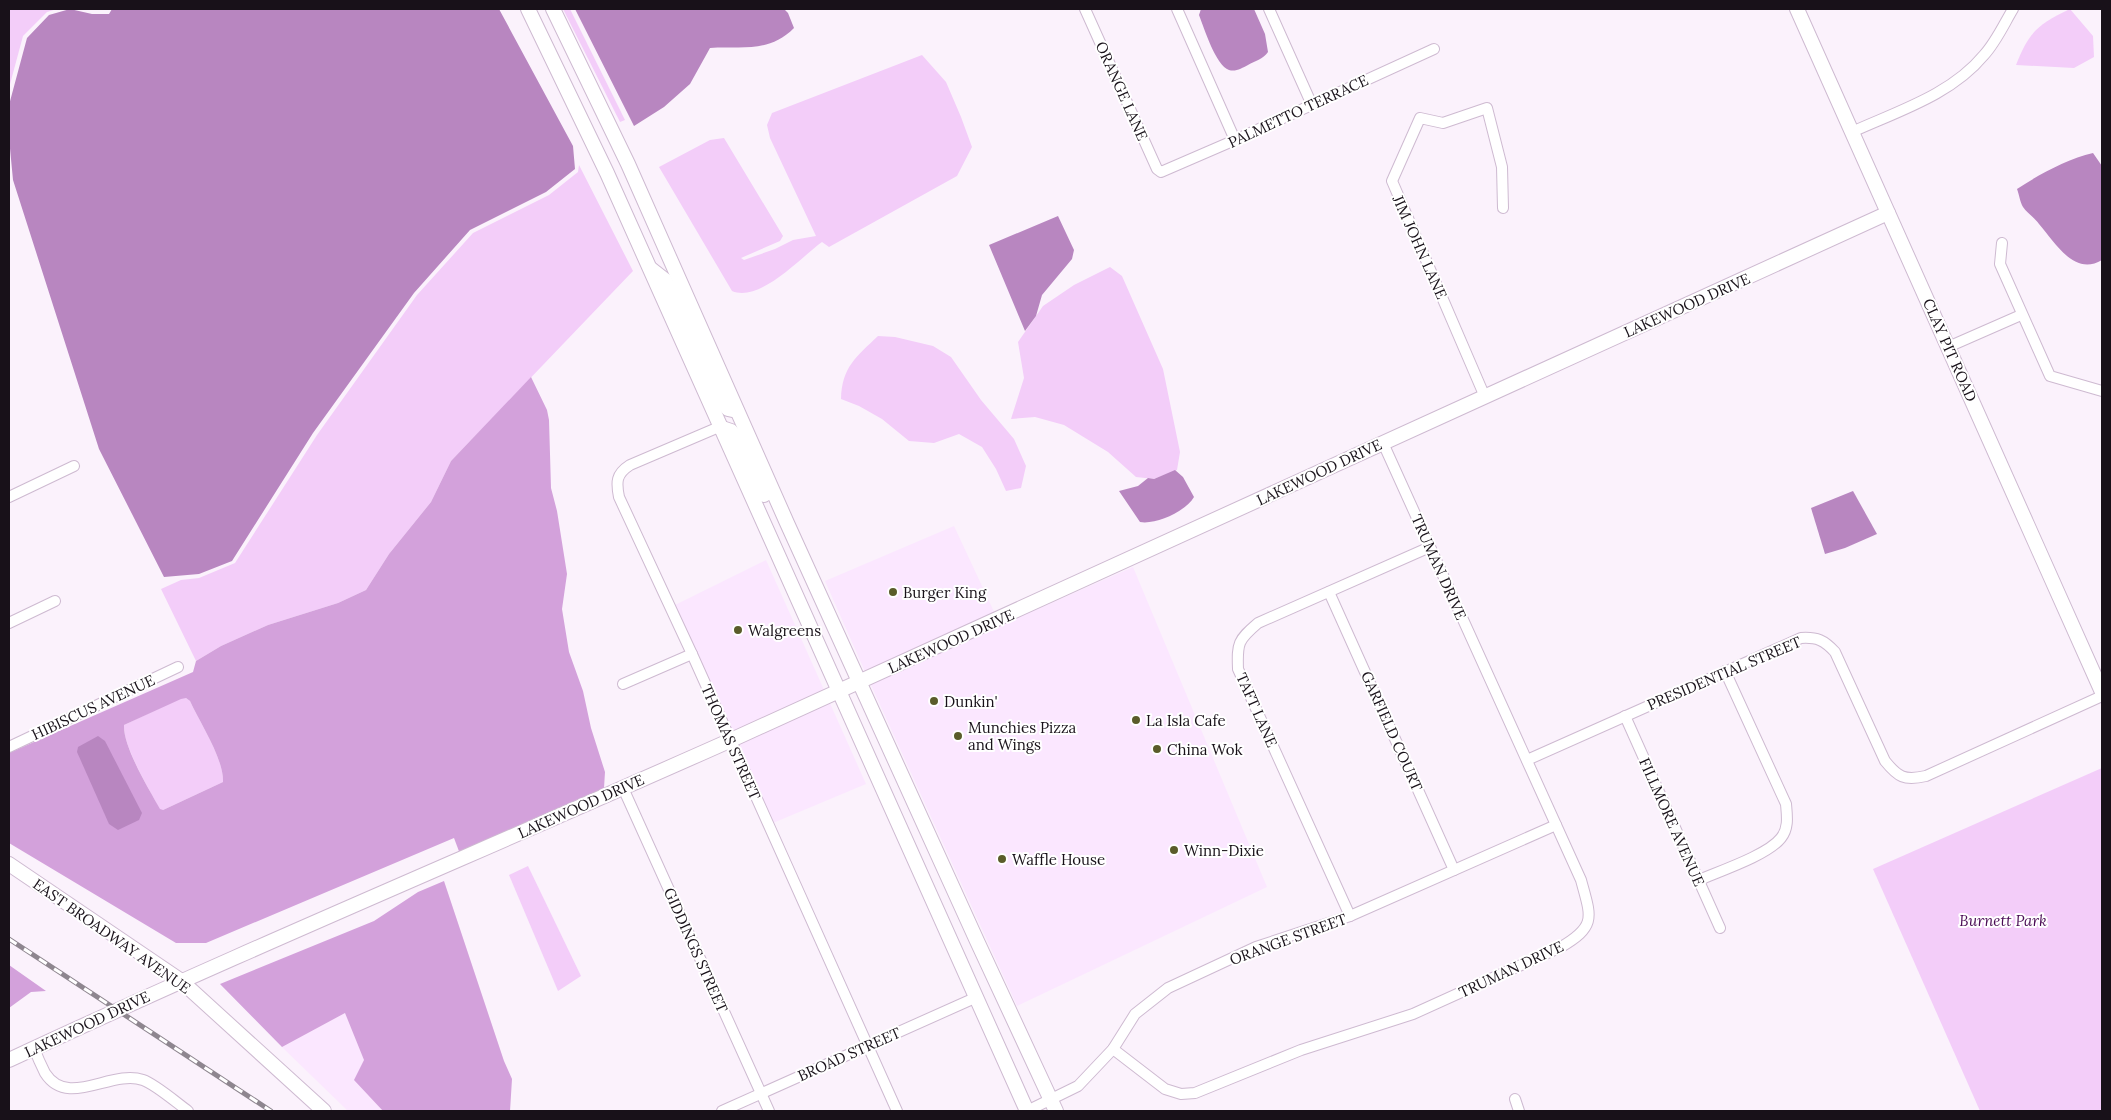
<svg xmlns="http://www.w3.org/2000/svg" width="2111" height="1120" font-family="Lora,serif">
<style>
.built{fill:#fbe7ff}
.green{fill:#f3cdf9}
.forest{fill:#d3a1db;fill-rule:evenodd}
.water{fill:#b886c0}
.lines{fill:none;stroke-linecap:round;stroke-linejoin:round}
.street-casing{stroke:#cebad1;stroke-width:12}
.secondary-casing{stroke:#cebad1;stroke-width:16}
.street{stroke:#fff;stroke-width:10}
.secondary{stroke:#fff;stroke-width:14}
.rail-casing{stroke:#8e868f;stroke-width:5}
.rail{stroke:#fff;stroke-width:3;stroke-dasharray:9;stroke-linecap:butt}
.poi-dot{fill:#5a5c2a;stroke:#fff;stroke-width:2}
.labels{text-anchor:middle;dominant-baseline:central;stroke-width:4;stroke-linejoin:round;paint-order:stroke}
.street-label{font-size:15px;fill:#181119;stroke:#fff}
.poi-label{font-size:15px;fill:#181119;stroke:#fff;text-anchor:start}
.park-label{font-size:15px;font-style:italic;fill:#4a0c55;stroke:#fff}
</style>
<rect width="100%" height="100%" fill="#fbf2fc"/>
<g class="built">
<polygon points="954,526 996,616 866,674 825,581"/>
<polygon points="766,560 825,692 733,734 675,605"/>
<polygon points="1133,567 1267,887 1017,1006 870,683"/>
<polygon points="829,701 866,784 773,823 737,743"/>
<polygon points="345,1013 364,1060 355,1080 383,1111 348,1111 282,1047"/>
</g>
<g class="green">
<polygon points="9,9 57,9 47,12 23,36 9,88"/>
<polygon points="563,9 570,9 625,120 620,122"/>
<path d="M2070 9 2093 36 2094 57 2074 68 2016 65C2029 32 2038 24 2070 9Z"/>
<path d="M922 55 946 82 961 117 972 147 957 176 829 247 822 242C801 257 760 303 732 291L659 167 710 140 724 138 783 236 780 241 741 258 744 260 775 249 793 240 816 236 770 138 767 125 772 113Z"/>
<polygon points="579,165 633,271 451,461 431,502 389,554 366,590 338,603 268,625 221,646 196,661 161,589 181,580 199,578 235,563 317,435 417,295 473,233 549,195 578,172"/>
<polygon points="1110,267 1122,276 1163,369 1180,452 1177,470 1154,479 1136,477 1108,452 1064,425 1035,417 1011,419 1024,378 1018,342 1043,306 1074,285"/>
<path d="M878 336 895 337 933 346 951 357 981 400 1014 439 1026 466 1021 488 1006 491 996 469 982 447 959 434 934 443 909 441 882 419 859 406 841 399C842 367 856 357 878 336Z"/>
<path d="M181 698H186L190 701C200 723 224 759 223 782L163 810H160C149 788 123 747 124 725Z"/>
<polygon points="2102,768 2102,1111 1980,1111 1873,869"/>
<polygon points="528,866 581,976 558,991 509,875"/>
</g>
<g class="forest">
<path d="M531 377 547 410 549 420 551 488 557 511 567 574 562 609 569 652 583 691 591 728 605 772 604 788 590 797 460 854 454 838 206 943H176L9 843V753L193 672 196 661 221 646 268 625 338 603 366 590 389 554 431 502 451 461ZM186 698 190 701C200 723 224 759 223 782L163 810 160 809C149 789 123 747 124 725L181 699Z"/>
<polygon points="444,881 504,1061 512,1079 510,1111 383,1111 354,1080 364,1060 345,1013 282,1047 220,984 374,921 418,892"/>
<polygon points="9,965 46,991 31,992 9,1008"/>
</g>
<g class="water">
<polygon points="70,9 92,14 109,14 112,9 499,9 573,146 575,169 546,192 470,230 414,293 313,433 232,561 199,574 164,577 99,449 13,180 9,138 9,105 27,38 49,15"/>
<path d="M575 9H784L788 13 794 28C769 53 743 46 710 48L690 84 664 107 634 126Z"/>
<path d="M1201 9H1254L1265 34 1268 52C1263 59 1255 61 1248 65 1242 68 1236 72 1229 70 1216 66 1204 28 1199 15Z"/>
<path d="M2093 153 2102 166V260C2074 277 2055 242 2039 224 2035 218 2027 213 2023 207 2020 202 2019 194 2017 189 2040 174 2067 159 2093 153Z"/>
<polygon points="1058,216 1074,250 1072,259 1042,295 1036,316 1025,331 989,245"/>
<path d="M1175 470 1183 477 1194 497C1186 511 1156 525 1140 522L1119 491 1138 486 1148 478 1154 479Z"/>
<polygon points="1853,491 1877,534 1845,548 1825,554 1811,508"/>
<polygon points="98,736 105,741 142,813 139,820 118,830 109,824 77,752 78,747"/>
</g>
<g class="lines">
<g class="street-casing">
<g id="street">
<polyline points="1085,9 1157,169 1161,172 1235,140 1434,49"/>
<polyline points="1177,9 1235,140"/>
<polyline points="1269,9 1312,105"/>
<path d="M1852 132C1898 111 1951 95 1984 55 1996 42 2004 24 2013 9"/>
<polyline points="2002,243 2000,264 2050,376 2102,391"/>
<polyline points="1948,347 2021,315"/>
<polyline points="1485,397 1392,181 1420,118 1443,123 1487,108 1502,167 1503,208"/>
<path d="M719 427 630 465C616 474 616 482 619 497L692 654 897 1111"/>
<polyline points="9,497 74,466"/>
<polyline points="1329,592 1454,870"/>
<polyline points="9,623 55,601"/>
<polyline points="623,684 692,654"/>
<polyline points="1625,716 1720,928"/>
<polyline points="9,747 178,667"/>
<path d="M1527 760 1801 638C1817 637 1824 640 1835 652L1885 761C1898 777 1904 781 1926 776L2102 696"/>
<polyline points="623,788 769,1111"/>
<path d="M1699 880C1720 871 1768 855 1781 838 1789 828 1787 816 1786 804L1725 671"/>
<path d="M1350 916 1238 669C1237 643 1238 640 1258 623L1430 547"/>
<path d="M34 1048C37 1056 41 1065 45 1073 68 1109 111 1069 143 1080 155 1084 177 1103 188 1111"/>
<path d="M1113 1049 1165 1089 1181 1094 1195 1093 1301 1050 1413 1014 1561 947C1597 926 1591 917 1581 880L1383 443"/>
<polyline points="1515,1099 1519,1111"/>
<polyline points="722,1111 977,997"/>
<polyline points="1027,1111 1078,1086 1113,1049 1135,1014 1168,988 1256,947 1350,916 1556,825"/>
</g>
</g>
<g class="secondary-casing">
<g id="secondary">
<polyline points="528,9 607,173 1027,1111"/>
<polyline points="553,9 628,164 787,523 977,941 1056,1111"/>
<polyline points="1797,9 2102,692"/>
<polyline points="651,269 665,280 722,402 728,409 737,411"/>
<polyline points="719,427 731,431 738,439 764,495"/>
<polyline points="9,864 180,980 324,1111"/>
<path d="M9 1060C247 949 489 848 729 741 1117 568 1502 389 1888 213"/>
</g>
</g>
<use href="#street" class="street"/>
<use href="#secondary" class="secondary"/>
<g class="rail-casing">
<polyline id="rail" points="9,939 271,1111"/>
</g>
<use href="#rail" class="rail"/>
</g>
<g class="poi-dot">
<circle cx="893" cy="592" r="5"/>
<circle cx="738" cy="630" r="5"/>
<circle cx="934" cy="701" r="5"/>
<circle cx="1136" cy="720" r="5"/>
<circle cx="958" cy="736" r="5"/>
<circle cx="1157" cy="749" r="5"/>
<circle cx="1174" cy="850" r="5"/>
<circle cx="1002" cy="859" r="5"/>
</g>
<g class="labels">
<g class="street-label">
<text transform="translate(1122 91) rotate(66)">ORANGE LANE</text>
<text transform="translate(1298 111) rotate(-25)">PALMETTO TERRACE</text>
<text transform="translate(1420 247) rotate(66)">JIM JOHN LANE</text>
<text transform="translate(1687 305) rotate(-24)">LAKEWOOD DRIVE</text>
<text transform="translate(1950 350) rotate(66)">CLAY PIT ROAD</text>
<text transform="translate(1319 472) rotate(-25)">LAKEWOOD DRIVE</text>
<text transform="translate(1439 567) rotate(66)">TRUMAN DRIVE</text>
<text transform="translate(951 641) rotate(-24)">LAKEWOOD DRIVE</text>
<text transform="translate(1724 673) rotate(-23)">PRESIDENTIAL STREET</text>
<text transform="translate(93 707) rotate(-25)">HIBISCUS AVENUE</text>
<text transform="translate(1257 710) rotate(66)">TAFT LANE</text>
<text transform="translate(1392 731) rotate(66)">GARFIELD COURT</text>
<text transform="translate(731 742) rotate(66)">THOMAS STREET</text>
<text transform="translate(581 806) rotate(-24)">LAKEWOOD DRIVE</text>
<text transform="translate(1672 822) rotate(66)">FILLMORE AVENUE</text>
<text transform="translate(112 936) rotate(35)">EAST BROADWAY AVENUE</text>
<text transform="translate(1288 939) rotate(-20)">ORANGE STREET</text>
<text transform="translate(696 950) rotate(66)">GIDDINGS STREET</text>
<text transform="translate(1511 969) rotate(-25)">TRUMAN DRIVE</text>
<text transform="translate(87 1024) rotate(-25)">LAKEWOOD DRIVE</text>
<text transform="translate(849 1054) rotate(-24)">BROAD STREET</text>
</g>
<g class="poi-label">
<text x="903" y="592">Burger King</text>
<text x="748" y="630">Walgreens</text>
<text x="944" y="701">Dunkin'</text>
<text x="1146" y="720">La Isla Cafe</text>
<text x="968" y="727">Munchies Pizza<tspan x="968" dy="17">and Wings</tspan></text>
<text x="1167" y="749">China Wok</text>
<text x="1184" y="850">Winn-Dixie</text>
<text x="1012" y="859">Waffle House</text>
</g>
<g class="park-label">
<text x="2003" y="920">Burnett Park</text>
</g>
</g>
<rect width="2111" height="1120" fill="none" stroke="#181119" stroke-width="20"/>
</svg>
